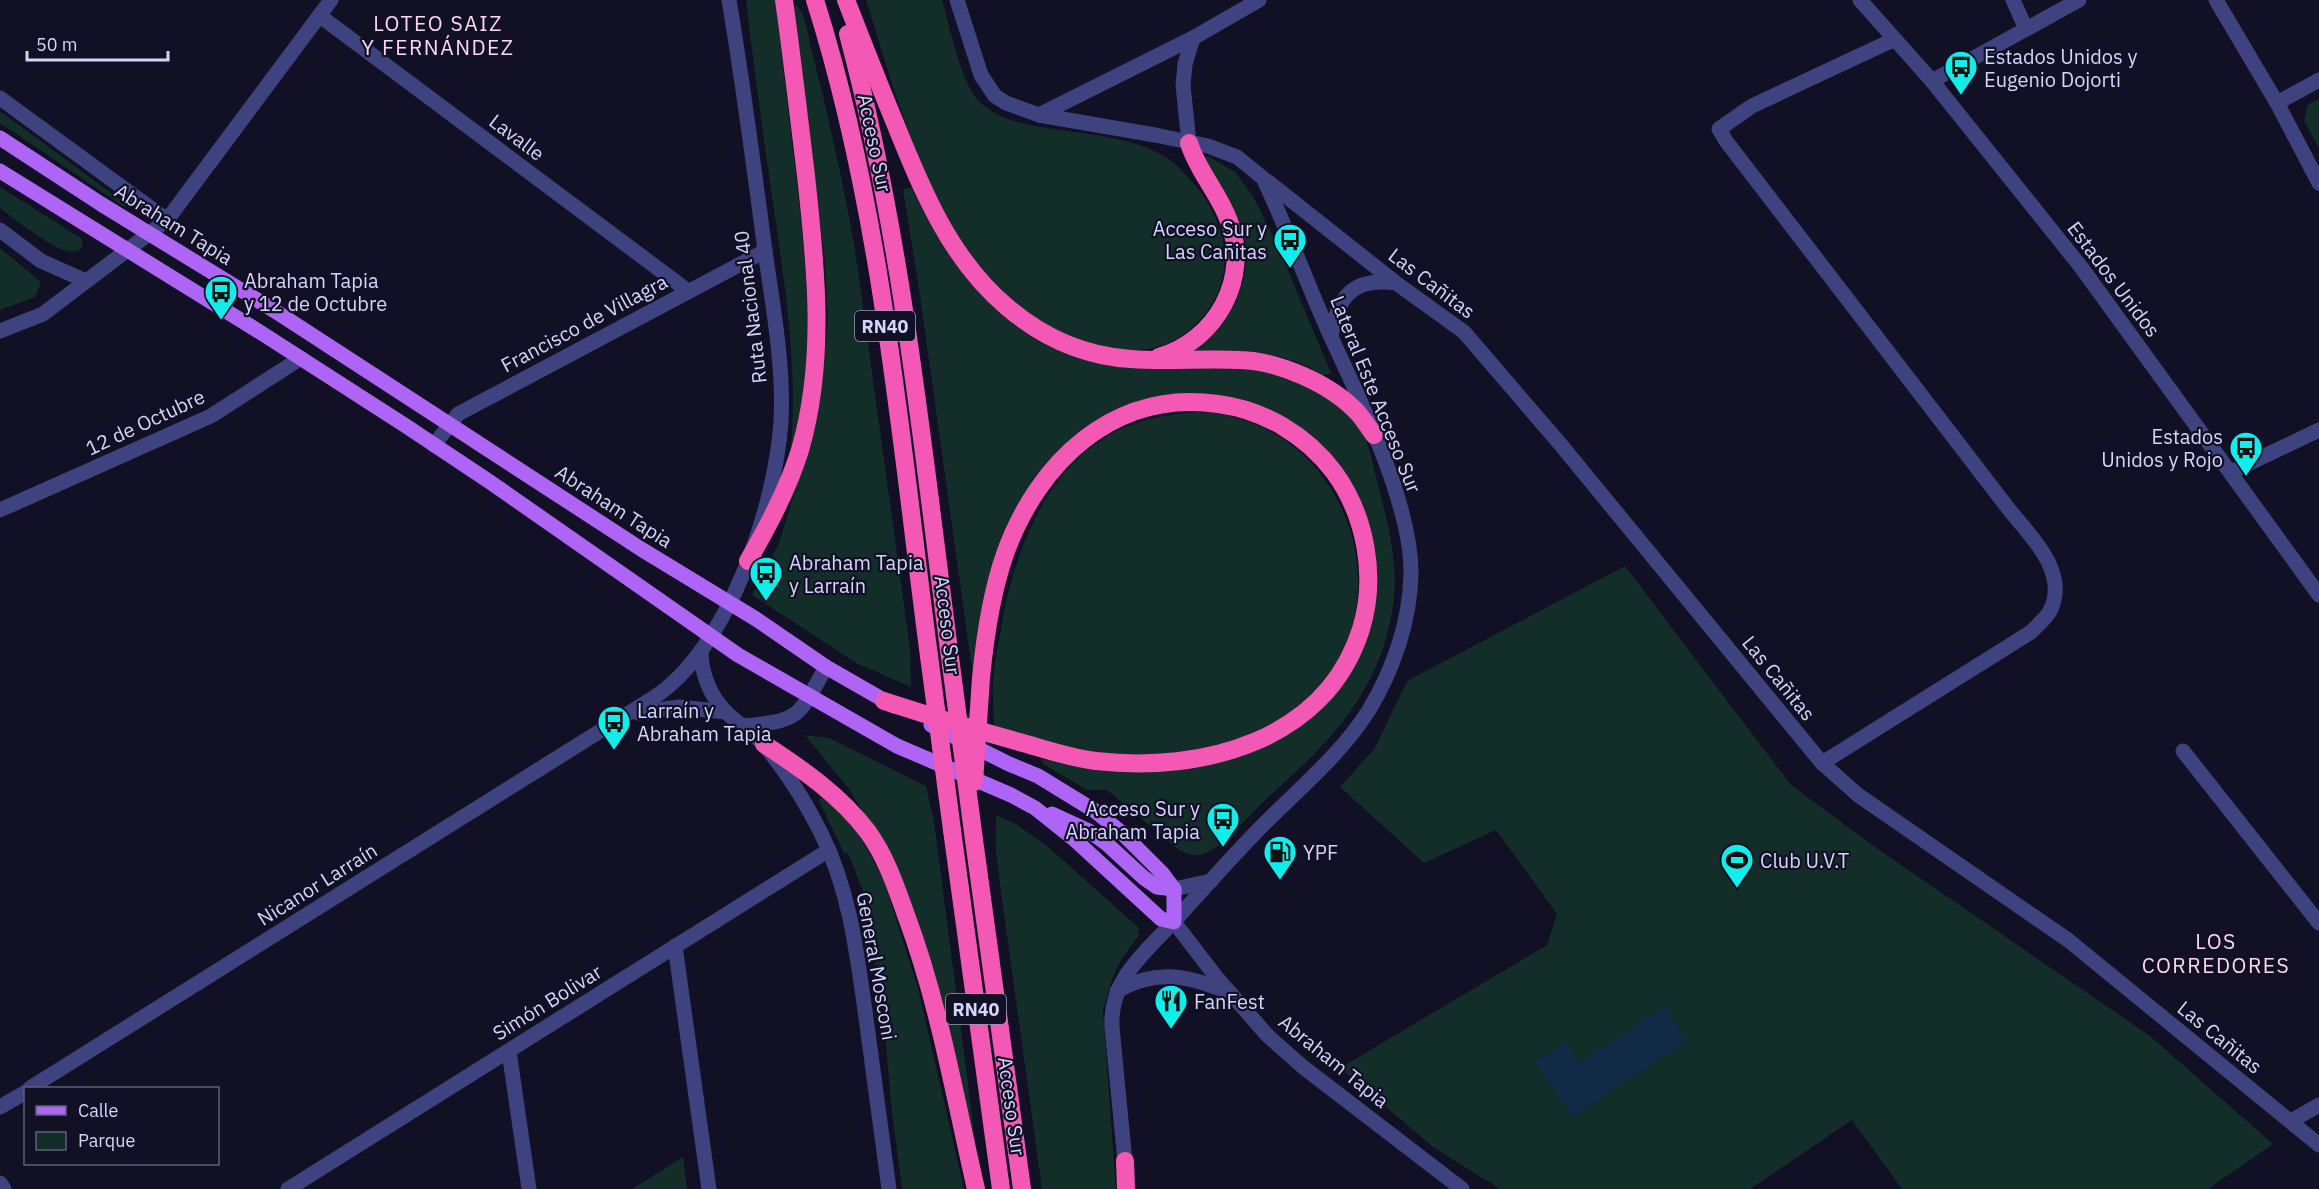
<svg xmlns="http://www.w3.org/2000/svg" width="2319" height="1189" font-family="'IBM Plex Sans',sans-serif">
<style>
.green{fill:#132d29}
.water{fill:#112b46}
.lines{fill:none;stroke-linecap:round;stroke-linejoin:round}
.minor{stroke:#3e437f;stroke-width:15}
.major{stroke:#ae64f5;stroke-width:15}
.highway{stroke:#f458b5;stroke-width:18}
.highway-bridge{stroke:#f458b5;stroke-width:18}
.labels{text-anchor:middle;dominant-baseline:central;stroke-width:4.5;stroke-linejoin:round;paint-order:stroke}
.shield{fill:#111024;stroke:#9a9abb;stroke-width:1.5}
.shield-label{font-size:18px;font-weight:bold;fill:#d5d5fc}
.poi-label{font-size:20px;fill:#d5d5fc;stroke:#111024;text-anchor:start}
.street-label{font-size:20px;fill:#d5d5fc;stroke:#111024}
.neighbourhood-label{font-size:21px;letter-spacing:1.5px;fill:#fcd7f3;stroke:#111024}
</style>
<rect width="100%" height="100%" fill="#111024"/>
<g class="green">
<path d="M746 0H775C782 59 789 118 796 176 807 271 817 362 790 456 799 372 785 286 773 203 763 135 754 68 746 0Z"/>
<path d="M866 0H942C950 27 961 84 980 102 995 118 1022 124 1042 127 1083 134 1133 136 1169 159 1178 166 1187 176 1195 185 1206 198 1215 214 1220 230 1229 258 1225 286 1208 310 1156 384 1056 343 1003 291 927 218 897 98 866 0Z"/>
<path d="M797 5C807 17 808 38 812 52 829 117 843 183 855 249L910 648 911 687 856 663 752 595 779 543 793 498 817 412 826 345 828 317 825 263 794 7Z"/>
<polygon points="2319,99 2319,148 2304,121 2308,104"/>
<polygon points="0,111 126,204 126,206 123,206 0,123"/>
<path d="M1208 156 1235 172 1253 196 1277 244 1331 373 1323 376C1285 349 1238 352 1194 351 1197 347 1203 344 1207 340 1215 333 1223 324 1228 315 1264 261 1241 209 1205 163V158Z"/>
<path d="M0 187 81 238 83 244C82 247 81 250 77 251 61 258 14 218 0 208Z"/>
<path d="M911 187C947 263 1001 338 1086 360 1103 364 1123 362 1140 363 1184 365 1232 362 1275 373 1304 380 1338 400 1357 423 1369 437 1374 471 1379 489 1391 535 1401 576 1390 622 1384 652 1371 681 1354 706 1329 745 1290 776 1257 808 1244 821 1222 847 1204 854 1195 857 1187 854 1179 850L1107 790H1087L1043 764 1041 759 1088 766 1287 735 1318 711 1349 672 1370 530 1288 421 1159 398 1038 479 973 670 972 669 919 289 903 190Z"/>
<polygon points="0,248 41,282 35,297 0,310"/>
<path d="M1199 412C1340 417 1409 590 1315 694 1285 726 1228 747 1185 754 1164 757 1139 756 1117 756 1075 754 1034 738 994 726 994 712 992 698 993 685 993 668 997 651 1000 635 1012 558 1043 467 1119 430 1144 418 1171 414 1199 412Z"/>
<polygon points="1625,566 1791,785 1875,847 2150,1036 2273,1144 2208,1189 1902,1189 1852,1120 1750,1189 1500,1189 1433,1147 1340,1068 1547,945 1557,914 1496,830 1424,863 1340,787 1375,748 1407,681"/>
<polygon points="805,735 829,738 926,786 934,821 976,1146 885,847 848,788"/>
<polygon points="820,798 825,798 837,809 862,839 884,881 918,988 964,1189 902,1189 892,1113 884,1022 871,934 863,891 848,853 844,853 819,801"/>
<polygon points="996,815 1016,824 1046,845 1139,928 1137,932 1140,934 1121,960 1113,976 1103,1010 1116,1189 1042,1189 1001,892 996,851"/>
<polygon points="683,1157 687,1189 632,1189"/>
</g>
<polygon class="water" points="1664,1007 1687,1041 1572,1117 1535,1062 1565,1042 1580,1063"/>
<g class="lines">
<g class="minor">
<path d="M957 0 981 75 995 96 1006 103 1039 115 1155 135 1208 146 1237 157 1263 178C1288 230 1307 284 1331 337 1360 400 1412 505 1411 574 1410 622 1393 670 1369 710 1342 753 1301 787 1265 823 1235 853 1207 885 1178 917 1148 950 1109 978 1112 1027L1126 1172"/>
<polyline points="1860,0 1932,81 2081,267 2319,595"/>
<polyline points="2013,0 2026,29"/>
<polyline points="2216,0 2277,103 2319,183"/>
<polyline points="320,16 688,291"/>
<polyline points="1932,81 2079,0"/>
<polyline points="0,98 167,220"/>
<polyline points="2277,103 2319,80"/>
<polyline points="1039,115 1193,38 1259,0"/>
<polyline points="1189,143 1183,85 1185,64 1193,38"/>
<polyline points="1267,181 1396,283 1464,332 1561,445 1822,763 1858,795 2068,940 2319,1145"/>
<polyline points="0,230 41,261 86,281"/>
<polyline points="0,331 43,314 167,220 331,0"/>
<path d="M1331 336C1338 296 1353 277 1396 283"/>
<polyline points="434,445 458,414 765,251"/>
<polyline points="2231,472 2319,430"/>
<polyline points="0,510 211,416 301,358"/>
<path d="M701 651C701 673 710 696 726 712 738 724 753 732 764 745 786 771 806 803 821 833 850 891 857 954 866 1018 874 1075 881 1132 889 1189"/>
<polyline points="638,713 679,707 726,712"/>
<path d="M742 726C801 721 798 717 826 667"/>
<polyline points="2183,751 2319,923"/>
<path d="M1822 763 2031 632C2037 626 2046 618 2050 611 2069 574 2033 538 2011 512L1726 141 1719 129 1752 106 1893 40"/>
<polyline points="1174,889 1211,881"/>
<polyline points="1174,922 1217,978 1268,1036 1303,1067 1462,1189"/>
<polyline points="675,946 709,1189"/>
<path d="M1117 991C1155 969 1186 975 1226 991"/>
<polyline points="509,1051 529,1189"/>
<path d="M30 1088 653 698C728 650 775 508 781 422 784 366 773 307 765 251 754 167 743 83 729 0"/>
<polyline points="0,1107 26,1092"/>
<polyline points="2291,1121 2319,1105"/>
<polyline points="0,1183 4,1189"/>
<polyline points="288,1189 829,850"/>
</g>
<g class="major">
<polyline points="0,138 101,204 275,311 641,549 756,619 826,667 894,706"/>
<polyline points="0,171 263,334 406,426 490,482 738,655 897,746 1011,795 1035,808 1075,840 1161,919 1174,922 1174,889 1162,873 1122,833 1095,811 1038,776 1009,764 931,725"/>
<polyline points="1052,814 1089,831 1107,844 1144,878 1157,887 1174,889"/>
</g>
<g class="highway">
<path d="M815 0C882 211 900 437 929 656"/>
<path d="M846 0C862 41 878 82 895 123 922 190 950 259 1007 307 1042 337 1084 356 1131 359 1167 362 1203 358 1240 360 1279 361 1331 384 1358 413 1364 420 1369 428 1374 435"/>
<path d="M848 34C903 240 923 454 951 665"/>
<path d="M1159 357C1216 341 1251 278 1229 221 1219 193 1198 172 1189 143"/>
<path d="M748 561C768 526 788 489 800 450 826 361 816 266 806 176 799 117 792 58 784 0"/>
<path d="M884 701C930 716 976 730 1023 743 1047 750 1071 758 1096 761 1202 773 1326 741 1361 629 1377 577 1366 516 1334 472 1306 435 1264 410 1218 404 1114 389 1038 462 1005 554 991 594 985 636 981 678"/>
<path d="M764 744C802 769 840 795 868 832 886 857 896 887 906 915 939 1003 955 1098 976 1189"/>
<polyline points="952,830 1001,1189"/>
<polyline points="974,840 1022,1189"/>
<polyline points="1125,1161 1126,1189"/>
</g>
<g class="highway-bridge">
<polyline points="929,656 952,830"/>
<polyline points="951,665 974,840"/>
<polyline points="974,782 981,678"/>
</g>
</g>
<defs>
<g id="bus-pin" transform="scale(1.725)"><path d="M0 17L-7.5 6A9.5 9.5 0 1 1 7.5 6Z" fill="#10eeeb" stroke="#111024"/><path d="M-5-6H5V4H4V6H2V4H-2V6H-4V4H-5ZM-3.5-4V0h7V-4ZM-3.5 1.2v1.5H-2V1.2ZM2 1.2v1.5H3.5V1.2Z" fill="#111"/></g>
<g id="fuel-pin" transform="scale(1.725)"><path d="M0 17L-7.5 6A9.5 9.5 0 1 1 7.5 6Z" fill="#10eeeb" stroke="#111024"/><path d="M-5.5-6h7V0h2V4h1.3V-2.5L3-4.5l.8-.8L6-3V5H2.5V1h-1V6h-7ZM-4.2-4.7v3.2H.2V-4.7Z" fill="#111"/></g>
<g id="stadium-pin" transform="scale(1.725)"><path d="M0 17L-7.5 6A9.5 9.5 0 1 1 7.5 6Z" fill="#10eeeb" stroke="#111024"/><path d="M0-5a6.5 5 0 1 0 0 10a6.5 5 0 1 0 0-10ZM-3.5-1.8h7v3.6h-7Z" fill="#111"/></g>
<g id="restaurant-pin" transform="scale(1.725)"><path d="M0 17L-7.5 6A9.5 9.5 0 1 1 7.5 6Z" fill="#10eeeb" stroke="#111024"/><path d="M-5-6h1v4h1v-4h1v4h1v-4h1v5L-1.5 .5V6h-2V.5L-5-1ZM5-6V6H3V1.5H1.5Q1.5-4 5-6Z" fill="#111"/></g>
</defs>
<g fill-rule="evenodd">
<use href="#bus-pin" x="1961" y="67"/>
<use href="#bus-pin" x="1290" y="240"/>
<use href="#bus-pin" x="221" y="292"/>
<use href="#bus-pin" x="2246" y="448"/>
<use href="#bus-pin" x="766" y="573"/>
<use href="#bus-pin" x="614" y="722"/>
<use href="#bus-pin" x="1223" y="819"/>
<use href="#fuel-pin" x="1280" y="852"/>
<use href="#stadium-pin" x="1737" y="860"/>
<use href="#restaurant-pin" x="1171" y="1001"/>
</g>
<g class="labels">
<g class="shield">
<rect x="855" y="311" width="60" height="30" rx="4.5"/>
<rect x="946" y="994" width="60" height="30" rx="4.5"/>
</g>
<g class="shield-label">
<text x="885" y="326">RN40</text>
<text x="976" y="1009">RN40</text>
</g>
<g class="poi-label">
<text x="1984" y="56">Estados Unidos y<tspan x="1984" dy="23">Eugenio Dojorti</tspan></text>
<text x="1267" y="228" text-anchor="end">Acceso Sur y<tspan x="1267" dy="23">Las Cañitas</tspan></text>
<text x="244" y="280">Abraham Tapia<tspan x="244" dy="23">y 12 de Octubre</tspan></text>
<text x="2223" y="436" text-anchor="end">Estados<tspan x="2223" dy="23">Unidos y Rojo</tspan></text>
<text x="789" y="562">Abraham Tapia<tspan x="789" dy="23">y Larraín</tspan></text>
<text x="637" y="710">Larraín y<tspan x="637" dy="23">Abraham Tapia</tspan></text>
<text x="1200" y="808" text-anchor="end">Acceso Sur y<tspan x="1200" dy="23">Abraham Tapia</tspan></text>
<text x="1303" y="852">YPF</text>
<text x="1760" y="860">Club U.V.T</text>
<text x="1194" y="1001">FanFest</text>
</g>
<g class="street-label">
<text transform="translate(517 137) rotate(37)">Lavalle</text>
<text transform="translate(875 143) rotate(78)">Acceso Sur</text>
<text transform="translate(174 224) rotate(32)">Abraham Tapia</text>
<text transform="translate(2114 279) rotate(53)">Estados Unidos</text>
<text transform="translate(1432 283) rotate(37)">Las Cañitas</text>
<text transform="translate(750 307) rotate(-97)">Ruta Nacional 40</text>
<text transform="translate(584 323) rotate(-28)">Francisco de Villagra</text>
<text transform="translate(1376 394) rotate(68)">Lateral Este Acceso Sur</text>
<text transform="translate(145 422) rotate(-25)">12 de Octubre</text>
<text transform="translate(614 506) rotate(33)">Abraham Tapia</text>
<text transform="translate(948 625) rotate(83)">Acceso Sur</text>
<text transform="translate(1779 678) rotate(51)">Las Cañitas</text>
<text transform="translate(317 884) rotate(-32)">Nicanor Larraín</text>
<text transform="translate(877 966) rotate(80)">General Mosconi</text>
<text transform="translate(547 1002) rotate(-32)">Simón Bolivar</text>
<text transform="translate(2220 1037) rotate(39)">Las Cañitas</text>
<text transform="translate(1334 1061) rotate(39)">Abraham Tapia</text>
<text transform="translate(1012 1106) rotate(82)">Acceso Sur</text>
</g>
<g class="neighbourhood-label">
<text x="438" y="23">LOTEO SAIZ<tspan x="438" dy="24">Y FERNÁNDEZ</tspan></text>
<text x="2216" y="941">LOS<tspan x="2216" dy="24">CORREDORES</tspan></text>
</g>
</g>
<rect x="24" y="1087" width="195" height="78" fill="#111024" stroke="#5f5f7a" stroke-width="1.5"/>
<rect x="36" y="1106" width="30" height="9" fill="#ae64f5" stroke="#5f5f7a" stroke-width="1.5"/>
<text x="78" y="1117" font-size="18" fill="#d5d5fc">Calle</text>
<rect x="36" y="1132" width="30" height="18" fill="#132d29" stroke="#5f5f7a" stroke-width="1.5"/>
<text x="78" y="1147" font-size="18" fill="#d5d5fc">Parque</text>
<path d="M27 51v9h141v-9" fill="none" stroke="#d5d5fc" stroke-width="3"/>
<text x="36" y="51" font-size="18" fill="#d5d5fc" stroke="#111024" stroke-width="4.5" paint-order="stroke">50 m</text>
</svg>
